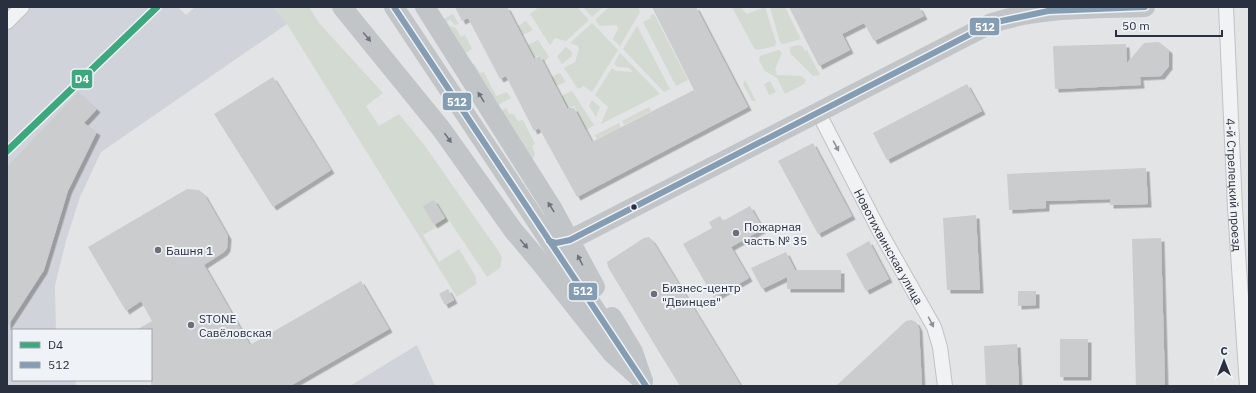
<svg xmlns="http://www.w3.org/2000/svg" width="1256" height="393" font-family="'IBM Plex Sans',sans-serif">
<style>
.built{fill:#d0d3d9}
.green{fill:#d2dad2}
.building{fill:#caccce;filter:url(#shadow)}
.lines{fill:none;stroke-linecap:round;stroke-linejoin:round}
.street-casing{stroke:#c0c2c4;stroke-width:16}
.street{stroke:#f1f2f3;stroke-width:14}
.secondary{stroke:#c2c5c8;stroke-width:20}
.bus-1-casing{stroke:#eff2f6;stroke-width:9}
.bus-1{stroke:#859db2;stroke-width:6}
.rail-1-casing{stroke:#eff2f6;stroke-width:10}
.rail-1{stroke:#3da77e;stroke-width:7}
.oneway{fill:#6e737d}
.oneway2{fill:#8d9199}
.bus-dot{fill:#29303f;stroke:#eff2f6;stroke-width:1.5}
.poi-dot{fill:#6a6f79;stroke:#eff2f6;stroke-width:1.5}
.labels{text-anchor:middle;dominant-baseline:central;stroke-width:4;stroke-linejoin:round;paint-order:stroke}
.street-label{font-size:12px;fill:#29303f;stroke:#eff2f6}
.poi-label{font-size:12px;fill:#29303f;stroke:#eff2f6;text-anchor:start}
.line-badge{stroke:#eff2f6;stroke-width:1.5}
.badge-label{font-size:11px;text-anchor:middle;font-weight:bold;fill:#fff}
</style>
<defs>
<filter id="shadow"><feDropShadow dx="3.5" dy="3.5" stdDeviation="0" flood-color="#0004"/></filter>
</defs>
<rect width="100%" height="100%" fill="#e2e4e6"/>
<g class="built">
<polygon points="7,7 178,7 186,15 195,7 274,7 287,24 101,152 80,197 66,241 55,285 56,330 13,330 13,380 74,380 77,386 7,386"/>
<polygon points="417,345 435,386 350,386"/>
</g>
<g class="green">
<polygon points="274,7 309,7 319,23 383,93 366,106 379,126 399,114 425,146 499,252 502,258 500,268 487,277 449,220 423,235 439,262 459,249 476,277 476,284 457,297 287,24"/>
<polygon points="539,7 577,7 589,20 566,41 555,38 550,45 530,14"/>
<polygon points="583,7 603,7 592,17"/>
<polygon points="609,7 638,7 640,12 620,46 613,39 618,29 617,25 600,26 595,20"/>
<polygon points="732,7 740,7 747,14 765,7 776,42 775,46 757,50 754,48"/>
<polygon points="770,7 785,7 801,39 783,44 780,42"/>
<polygon points="453,14 459,24 454,25 450,19 447,22 450,26 456,28 461,37 465,35 472,49 465,53 443,19"/>
<polygon points="654,14 688,80 676,86 643,22 651,18 650,16"/>
<polygon points="526,21 533,30 523,35 518,26"/>
<polygon points="592,23 618,50 592,92 584,86 578,89 564,68 575,62 579,49 578,46 570,43"/>
<polygon points="637,26 670,89 664,92 623,49"/>
<polygon points="538,40 549,57 544,62 540,55 534,58 528,45"/>
<polygon points="798,45 802,46 805,51 807,50 820,75 813,76 790,53 790,47"/>
<polygon points="566,47 572,52 572,56 562,64 557,56"/>
<polygon points="779,50 782,53 775,69 777,75 801,76 806,80 804,84 785,94 777,78 765,71 759,60 760,56"/>
<polygon points="620,53 660,94 601,124 608,107 595,95 612,68 616,71 633,72 629,68 618,67 614,64"/>
<polygon points="472,64 474,64 480,73 484,72 496,96 507,92 511,98 498,105"/>
<polygon points="560,73 566,82 556,86 551,77"/>
<polygon points="745,80 756,101 752,101 743,84"/>
<polygon points="770,81 776,92 769,95 764,84"/>
<polygon points="572,91 594,125 586,130 574,106 568,109 561,96"/>
<polygon points="592,100 600,107 596,117 589,106"/>
<polygon points="649,107 651,111 624,125 622,121"/>
<polygon points="506,108 509,114 514,114 518,121 523,120 535,144 532,146 535,154 532,160 501,111"/>
<polygon points="619,123 621,127 597,139 595,135"/>
</g>
<g class="building">
<polygon points="455,7 507,7 534,59 540,56 567,108 574,108 592,142 694,90 652,7 696,7 748,107 577,197 539,128 534,131 506,76 500,79 468,18 462,21"/>
<polygon points="789,7 919,7 924,16 874,41 864,23 842,34 850,50 819,66"/>
<polygon points="1159,42 1169,50 1169,66 1161,76 1140,77 1141,85 1055,89 1053,46 1126,44 1127,63 1144,43"/>
<polygon points="273,77 331,170 273,207 214,114"/>
<polygon points="967,84 982,111 887,160 873,133"/>
<polygon points="78,92 97,109 84,123 97,132 68,191 44,270 7,327 7,167"/>
<polygon points="813,143 852,216 818,234 778,161"/>
<polygon points="1146,168 1148,204 1110,205 1110,199 1046,201 1046,208 1009,210 1007,174"/>
<polygon points="187,189 199,190 204,194 228,236 227,248 224,252 204,265 250,345 361,281 389,329 290,386 151,386 151,330 136,330 152,321 141,301 126,311 88,247"/>
<polygon points="434,200 445,218 434,225 423,206"/>
<polygon points="750,206 763,229 731,247 749,278 714,298 683,244 712,228 709,222 720,216 723,221"/>
<polygon points="976,215 980,290 947,290 943,218"/>
<polygon points="649,237 652,240 741,386 680,386 659,352 608,267 607,262 644,238"/>
<polygon points="1161,238 1165,386 1136,386 1132,239"/>
<polygon points="869,241 889,279 866,291 846,254"/>
<polygon points="786,252 795,270 841,270 841,289 787,289 787,277 762,289 751,268"/>
<polygon points="448,289 454,300 445,305 439,294"/>
<polygon points="1018,291 1036,291 1036,305 1018,306"/>
<polygon points="911,320 916,322 919,328 922,386 836,386 906,321"/>
<rect x="1060" y="339" width="28" height="38"/>
<polygon points="1017,344 1019,386 986,386 984,346"/>
</g>
<g class="lines">
<g class="street-casing">
<g id="street">
<path id="s1" d="M1226 7 1235 208 1247 386"/>
<polyline points="7,22 22,7"/>
<path id="s2" d="M818 112 879 230 934 327 940 347 945 386"/>
</g>
</g>
<use href="#street" class="street"/>
<g class="secondary">
<polyline points="342,7 442,130 513,230 540,262 612,353 643,381"/>
<polyline points="394,7 612,335"/>
<polyline points="425,7 552,208 595,287"/>
<path d="M549 241 556 243 570 240 992 23C1041 7 1094 9 1145 7"/>
<polyline points="612,317 633,352 643,381"/>
</g>
<g class="bus-1-casing">
<g id="bus-1">
<polyline points="394,7 646,386"/>
<polyline points="549,241 556,243 570,240 992,23 1048,11 1145,7"/>
</g>
</g>
<use href="#bus-1" class="bus-1"/>
<g class="rail-1-casing">
<polyline id="rail-1" points="7,151 157,7"/>
</g>
<use href="#rail-1" class="rail-1"/>
</g>
<defs><path id="oneway-solid" d="M-6-.8H1V-3.2L6.5 0L1 3.2V.8H-6Z"/></defs>
<g class="oneway">
<use href="#oneway-solid" transform="translate(367 37) rotate(50)"/>
<use href="#oneway-solid" transform="translate(481 97) rotate(-122)"/>
<use href="#oneway-solid" transform="translate(448 138) rotate(54)"/>
<use href="#oneway-solid" transform="translate(551 207) rotate(-122)"/>
<use href="#oneway-solid" transform="translate(524 244) rotate(49)"/>
<use href="#oneway-solid" transform="translate(580 260) rotate(-117)"/>
</g>
<g class="oneway2">
<use href="#oneway-solid" transform="translate(836 146) rotate(62)"/>
<use href="#oneway-solid" transform="translate(931 322) rotate(63)"/>
</g>
<circle class="bus-dot" cx="634" cy="207" r="3.5"/>
<g class="poi-dot">
<circle cx="736" cy="233" r="4"/>
<circle cx="158" cy="250" r="4"/>
<circle cx="654" cy="294" r="4"/>
<circle cx="191" cy="325" r="4"/>
</g>
<g class="labels">
<g class="street-label">
<text stroke="none"><textPath href="#s1" startOffset="178">4-й Стрелецкий проезд</textPath></text>
<text stroke="none"><textPath href="#s2" startOffset="152">Новотихвинская улица</textPath></text>
</g>
<g class="poi-label">
<text x="744" y="226">Пожарная<tspan x="744" dy="14">часть № 35</tspan></text>
<text x="166" y="250">Башня 1</text>
<text x="662" y="287">Бизнес-центр<tspan x="662" dy="14">"Двинцев"</tspan></text>
<text x="199" y="318">STONE<tspan x="199" dy="14">Савёловская</tspan></text>
</g>
</g>
<g class="line-badge">
<rect x="969" y="17" width="31" height="19" rx="4" fill="#859db2"/>
<rect x="71" y="69" width="22" height="20" rx="4" fill="#3da77e"/>
<rect x="442" y="92" width="30" height="19" rx="4" fill="#859db2"/>
<rect x="568" y="282" width="30" height="19" rx="4" fill="#859db2"/>
</g>
<g class="badge-label">
<text x="985" y="31">512</text>
<text x="82" y="83">D4</text>
<text x="457" y="106">512</text>
<text x="583" y="295">512</text>
</g>
<rect width="1256" height="393" fill="none" stroke="#29303f" stroke-width="16"/>
<rect x="12" y="329" width="140" height="52" fill="#eff2f6" stroke="#a0a4ad"/>
<rect x="20" y="342" width="20" height="6" fill="#3da77e" stroke="#a0a4ad"/>
<text x="48" y="349" font-size="12" fill="#29303f">D4</text>
<rect x="20" y="362" width="20" height="6" fill="#859db2" stroke="#a0a4ad"/>
<text x="48" y="369" font-size="12" fill="#29303f">512</text>
<g transform="translate(1224 361)" stroke="#eff2f6" stroke-width="3" paint-order="stroke">
<path d="M0-3L7 15L0 10L-7 15Z" fill="#29303f"/>
<text y="-6" font-size="11" font-weight="bold" text-anchor="middle" fill="#29303f">С</text>
</g>
<path d="M1116 30v6h106v-6" fill="none" stroke="#29303f" stroke-width="2"/>
<text x="1122" y="30" font-size="12" fill="#29303f" stroke="#eff2f6" stroke-width="3" paint-order="stroke">50 m</text>
</svg>
